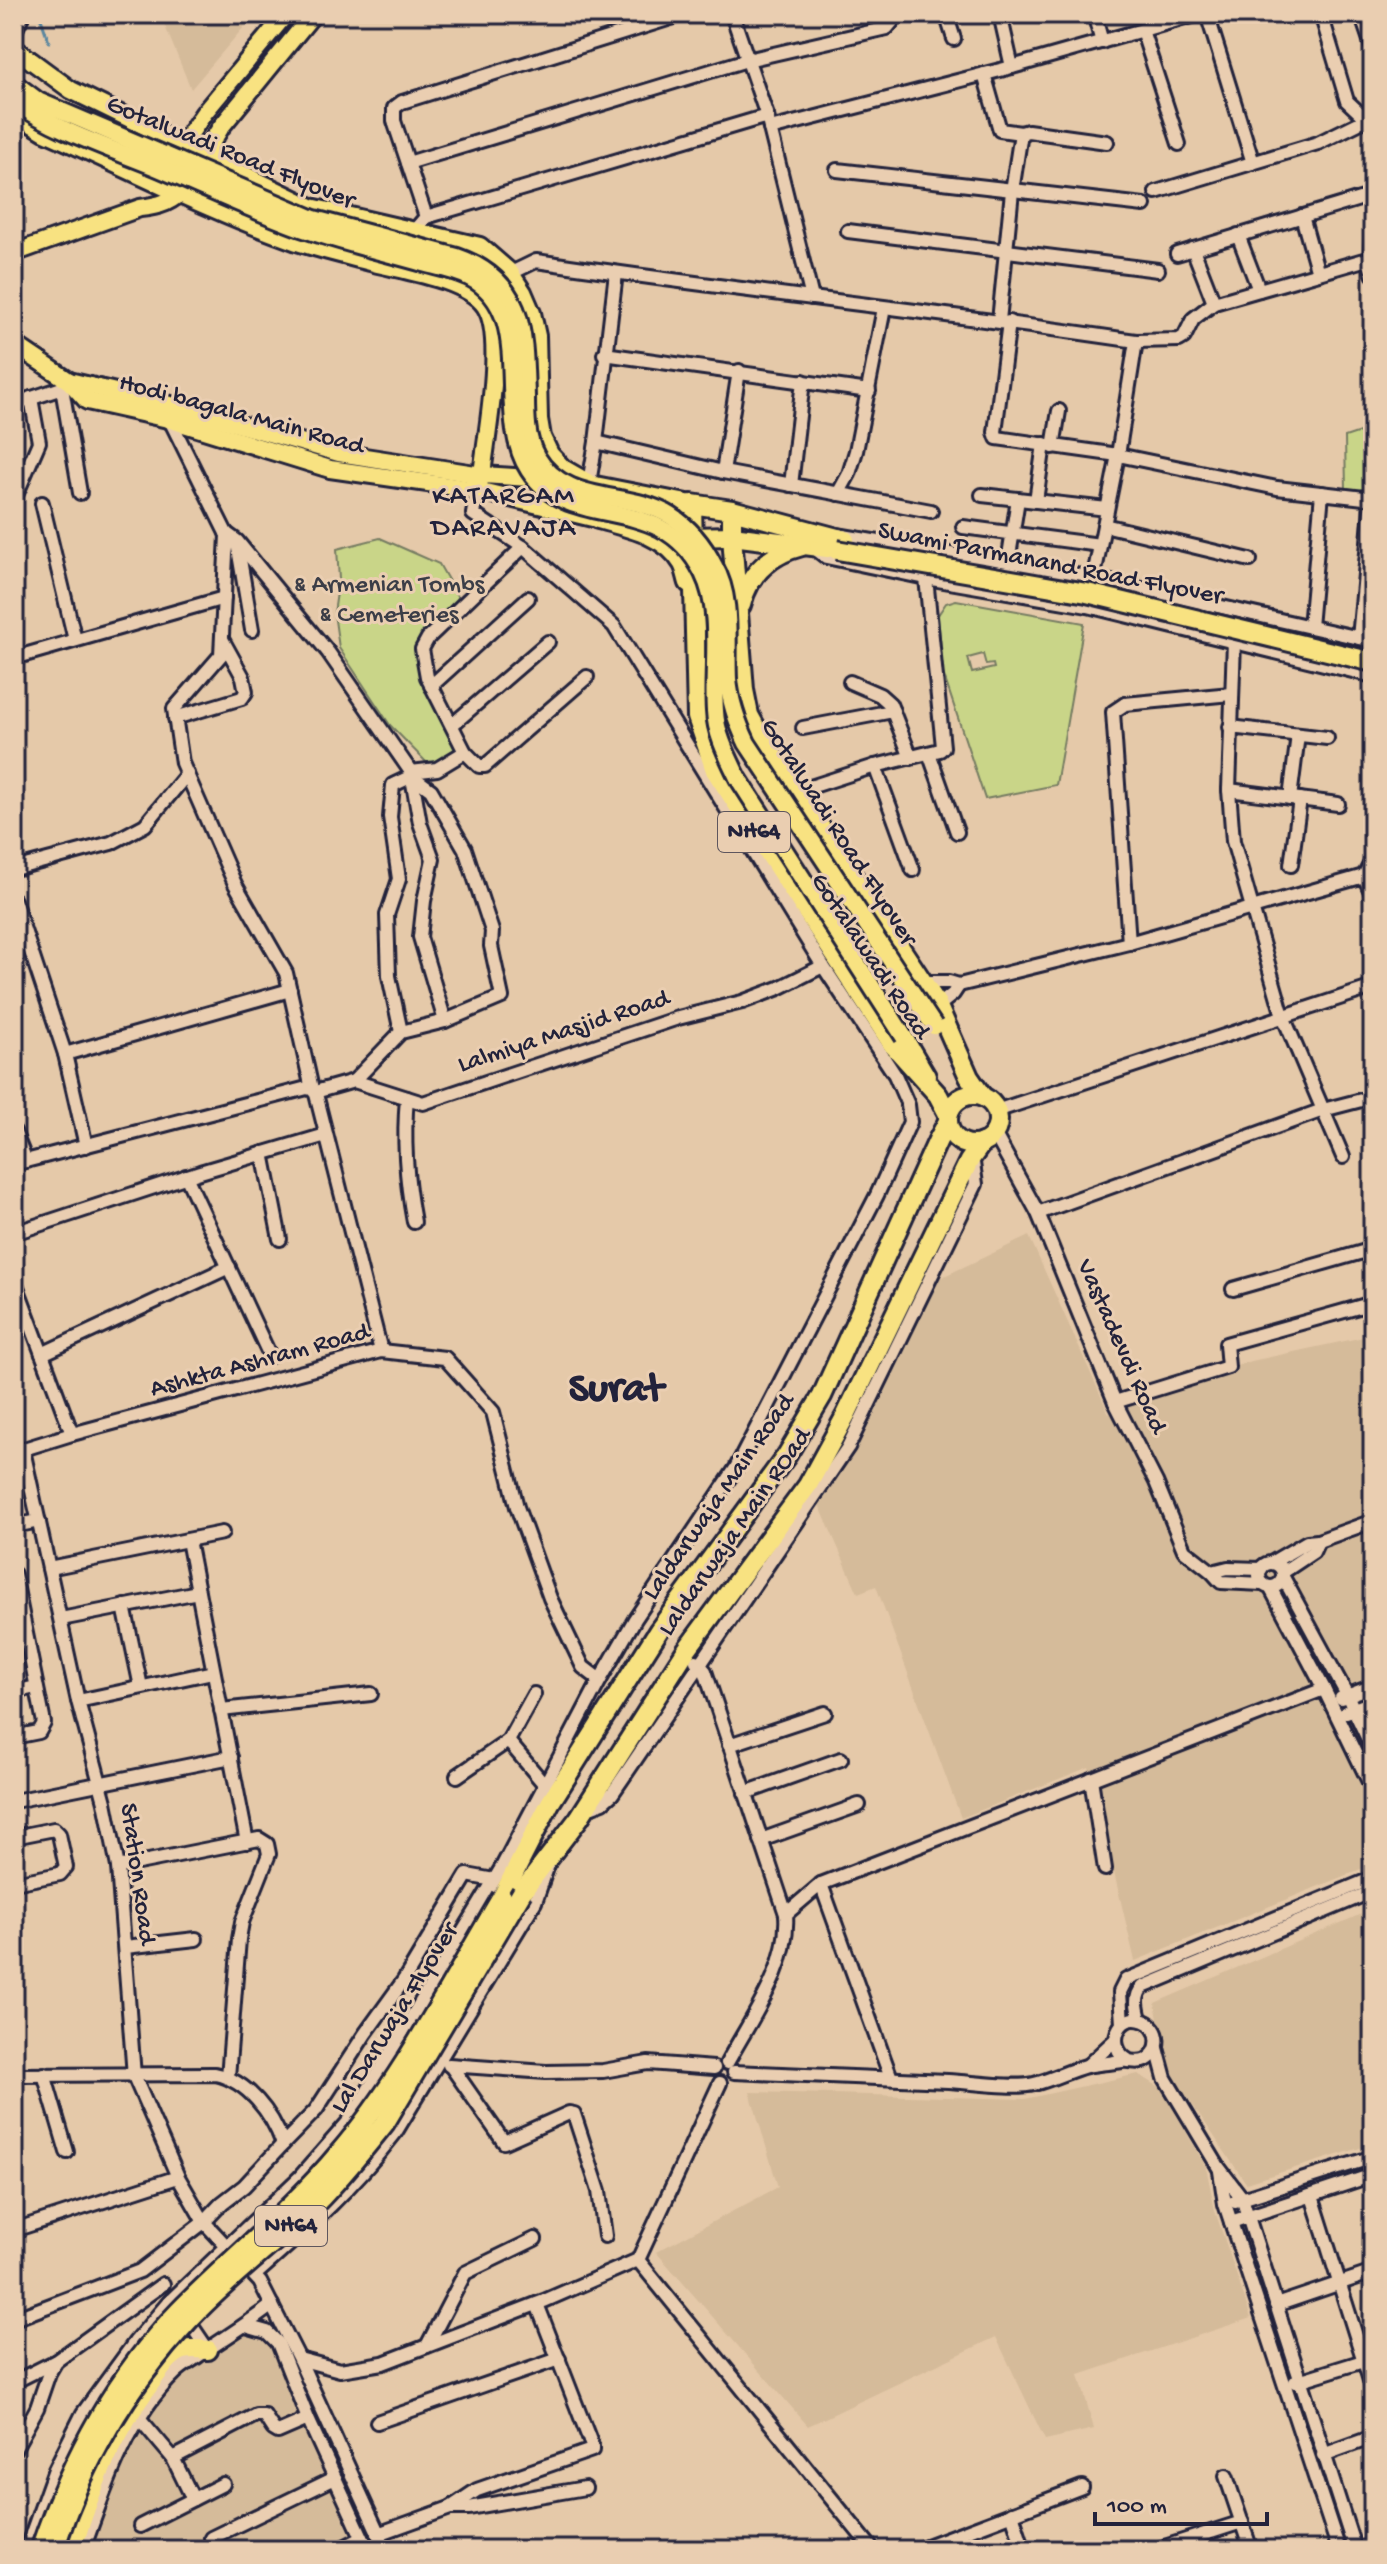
<svg xmlns="http://www.w3.org/2000/svg" width="1387" height="2564" font-family="'Gochi Hand',sans-serif">
<style>
.built{fill:#d5bb9a}
.green{fill:#c9d588;stroke:#767c62;stroke-width:2;fill-rule:evenodd}
.lines{fill:none;stroke-linecap:round;stroke-linejoin:round}
.stream{stroke:#5b879f;stroke-width:3}
.minor-casing{stroke:#22223b;stroke-width:18}
.major-casing{stroke:#22223b;stroke-width:22}
.highway-casing{stroke:#22223b;stroke-width:24}
.minor{stroke:#eaceb1;stroke-width:12}
.major{stroke:#f8e281;stroke-width:16}
.highway{stroke:#f8e281;stroke-width:18}
.major-bridge-casing{stroke:#22223b;stroke-width:22;stroke-linecap:butt}
.highway-bridge-casing{stroke:#22223b;stroke-width:24;stroke-linecap:butt}
.major-bridge{stroke:#f8e281;stroke-width:16}
.highway-bridge{stroke:#f8e281;stroke-width:18}
.labels{text-anchor:middle;dominant-baseline:central;stroke-width:6;stroke-linejoin:round;paint-order:stroke}
.shield{fill:#eaceb1;stroke:#5e565e;stroke-width:2}
.shield-label{font-size:24px;font-weight:bold;fill:#22223b}
.street-label{font-size:26px;fill:#22223b;stroke:#eaceb1}
.park-label{font-size:26px;fill:#3b3d47;stroke:#eaceb1}
.neighbourhood-label{font-size:28px;letter-spacing:2px;fill:#22223b;stroke:#eaceb1}
.town-label{font-size:42px;font-weight:bold;fill:#22223b;stroke:#eaceb1}
</style>
<rect width="100%" height="100%" fill="#e5c9a9"/>
<filter id="ink" filterUnits="userSpaceOnUse"><feTurbulence type="fractalNoise" baseFrequency=".0125" numOctaves="2"/><feDisplacementMap in="SourceGraphic" scale="16" xChannelSelector="R" yChannelSelector="G"/><feConvolveMatrix kernelMatrix="1 2 1 2 8 2 1 2 1" color-interpolation-filters="sRGB"/></filter>
<g filter="url(#ink)">
<g class="built">
<polygon points="160,14 255,14 191,89"/>
<polygon points="1029,1236 1109,1414 1247,1362 1373,1335 1373,1864 1135,1961 1089,1767 961,1818 876,1586 858,1593 817,1500 936,1280"/>
<polygon points="1373,1909 1373,2144 1246,2183 1167,2067 1155,2003"/>
<polygon points="1138,2074 1161,2088 1206,2167 1215,2211 1251,2318 1079,2375 1094,2429 1045,2440 996,2337 808,2426 656,2252 778,2187 750,2092 1025,2099"/>
<polygon points="249,2329 268,2334 366,2550 87,2550 107,2492 139,2425 179,2374"/>
</g>
<g class="green">
<polygon points="1364,411 1373,412 1373,494 1346,490 1345,437 1363,431"/>
<polygon points="380,538 439,564 460,601 420,649 461,751 431,767 390,725 339,648 334,613 339,579 337,549"/>
<path d="M956 600 1084 623 1056 785 985 799 943 673 938 615 946 603ZM983 654 986 665 993 664 994 668 972 673 968 658Z"/>
</g>
<g class="lines">
<polyline class="stream" points="44,14 41,19 49,42"/>
<g class="minor-casing">
<g id="minor">
<polyline points="732,14 767,116 812,298"/>
<polyline points="946,14 954,39"/>
<polyline points="1000,14 1012,67"/>
<polyline points="1094,14 1102,42"/>
<polyline points="1207,14 1253,163"/>
<polyline points="1321,14 1347,101 1366,119"/>
<polyline points="1361,14 1373,49"/>
<polyline points="1142,30 1179,144"/>
<polyline points="14,34 23,14"/>
<polyline points="984,74 1000,130 1021,133"/>
<polyline points="770,129 1012,67 1199,14"/>
<polyline points="408,163 747,60 887,28 892,22 890,14"/>
<polyline points="837,170 1144,205"/>
<polyline points="1156,192 1318,143 1373,116"/>
<polyline points="1302,216 1318,273"/>
<polyline points="426,217 394,121 394,108 402,102 684,14"/>
<polyline points="1373,227 1370,264 1373,274"/>
<polyline points="848,231 1158,270"/>
<polyline points="413,232 426,217 767,116"/>
<polyline points="1238,235 1259,290"/>
<polyline points="1193,249 1214,303"/>
<polyline points="1177,254 1373,195"/>
<path d="M505 276 536 261C736 291 936 311 1136 341L1118 455 1088 606"/>
<polyline points="999,321 1012,191 1021,133 1028,131 1107,142"/>
<polyline points="1009,322 995,432 997,438 1118,455 1277,488 1373,499"/>
<polyline points="1136,341 1179,340 1184,337 1193,319 1214,303 1371,258"/>
<polyline points="604,354 869,391"/>
<polyline points="62,388 80,493"/>
<polyline points="14,404 62,388 67,383"/>
<polyline points="168,416 227,535 221,655 174,709 182,763 235,884 286,973 312,1089"/>
<polyline points="596,442 723,472 931,511"/>
<polyline points="1053,447 1059,411"/>
<polyline points="723,472 739,371"/>
<polyline points="589,483 596,442 616,273"/>
<polyline points="791,485 803,381"/>
<polyline points="838,494 849,474 856,451 884,308"/>
<polyline points="982,495 1107,509"/>
<polyline points="14,500 39,442 31,398"/>
<polyline points="1036,501 1044,444"/>
<polyline points="42,503 75,640"/>
<polyline points="1104,525 1250,560"/>
<polyline points="963,527 1100,545"/>
<polyline points="226,533 237,541 328,652 411,772 420,823 433,859 424,901 420,937 445,1021"/>
<polyline points="837,535 1093,578 1373,641"/>
<polyline points="237,542 252,630"/>
<polyline points="813,547 826,557 926,578 1088,606 1373,676"/>
<polyline points="1008,562 1018,499"/>
<polyline points="1310,627 1322,493"/>
<polyline points="1359,638 1372,499"/>
<polyline points="1234,641 1229,790 1233,841 1283,1016 1343,1157"/>
<polyline points="14,658 224,598"/>
<polyline points="850,682 880,695 890,704 911,758"/>
<polyline points="431,686 528,598"/>
<polyline points="175,718 242,698 246,692 243,677 222,639"/>
<polyline points="452,725 548,642"/>
<polyline points="1230,727 1327,738"/>
<polyline points="803,728 893,711"/>
<polyline points="465,752 479,766 485,766 587,677"/>
<polyline points="929,753 957,832"/>
<polyline points="875,766 913,870"/>
<polyline points="411,772 437,769 465,752 427,677 422,649 428,638 523,547"/>
<polyline points="1229,790 1338,804"/>
<polyline points="798,791 875,766 940,750 943,747 926,578"/>
<polyline points="1290,798 1298,735"/>
<polyline points="1291,865 1300,799"/>
<polyline points="14,869 111,843 145,825 187,774"/>
<polyline points="1364,876 1373,859"/>
<polyline points="14,900 65,1054 86,1146"/>
<polyline points="1129,943 1113,712 1125,704 1231,694"/>
<polyline points="923,982 949,982 959,985 953,994 938,1006"/>
<polyline points="959,985 1129,943 1364,876 1373,896"/>
<polyline points="65,1054 290,990"/>
<polyline points="354,1081 401,1032 445,1021 502,997 491,946 492,931 465,849 431,790 412,776 393,785 390,817 399,879 387,915 389,976 401,1032"/>
<polyline points="315,1092 354,1081 423,1103 678,1018 742,1002 779,988 823,966"/>
<path d="M407 1098C403 1141 406 1180 414 1222"/>
<polyline points="996,1111 1373,987"/>
<polyline points="14,1131 26,1161"/>
<polyline points="994,1133 1038,1213 1115,1402 1156,1482 1184,1550 1212,1572 1221,1582 1263,1584"/>
<polyline points="263,1153 280,1239"/>
<polyline points="14,1164 307,1088 312,1089 316,1094 381,1351"/>
<polyline points="186,1176 270,1356"/>
<polyline points="1038,1213 1323,1110 1373,1097"/>
<polyline points="14,1233 200,1172 326,1135"/>
<polyline points="14,1279 72,1434"/>
<polyline points="1233,1289 1373,1249"/>
<polyline points="42,1354 229,1267"/>
<polyline points="1115,1402 1228,1367 1226,1344 1373,1303"/>
<polyline points="23,1450 78,1701 105,1802 118,1867 134,2076 178,2177 204,2222 260,2282 299,2359 386,2550"/>
<polyline points="14,1452 72,1434 381,1351 445,1358 493,1412 517,1507 550,1598 583,1667 600,1680"/>
<polyline points="14,1526 39,1521"/>
<polyline points="188,1540 247,1842"/>
<polyline points="1271,1563 1307,1542 1318,1541 1373,1521"/>
<circle cx="1271" cy="1575" r="12"/>
<polyline points="49,1568 222,1533"/>
<polyline points="1212,1572 1228,1568 1261,1569"/>
<polyline points="1283,1572 1313,1552 1318,1541"/>
<polyline points="14,1574 44,1723 39,1732 14,1737"/>
<polyline points="1283,1577 1347,1695 1373,1750"/>
<polyline points="1270,1587 1324,1689 1373,1790"/>
<polyline points="124,1606 141,1687"/>
<polyline points="61,1619 198,1592"/>
<path d="M696 1661 705 1671 786 1914C790 1967 751 2018 727 2063"/>
<polyline points="14,1692 36,1687"/>
<polyline points="1341,1698 1373,1686"/>
<polyline points="78,1701 213,1672"/>
<polyline points="221,1710 371,1694"/>
<polyline points="1346,1712 1373,1702"/>
<polyline points="508,1741 545,1785"/>
<polyline points="729,1745 825,1713"/>
<polyline points="457,1776 508,1741 534,1694"/>
<polyline points="1091,1779 1105,1869"/>
<polyline points="745,1793 841,1759"/>
<polyline points="14,1801 231,1757"/>
<polyline points="584,1809 603,1802 612,1794 848,1447 976,1184 972,1156"/>
<polyline points="14,1837 54,1829 59,1834 66,1867 60,1874 14,1883"/>
<polyline points="761,1840 859,1805"/>
<polyline points="118,1867 259,1839 267,1844 269,1854 242,1922 239,1939 228,2077"/>
<polyline points="786,1914 821,1884"/>
<polyline points="125,1947 196,1939"/>
<path d="M1140 2019C1137 2008 1134 1996 1143 1987L1373 1891"/>
<polyline points="1122,2024 1120,1992 1126,1980 1373,1878"/>
<polyline points="1157,2048 1165,2078 1219,2168 1242,2198 1355,2550"/>
<polyline points="449,2065 546,2072 603,2071 648,2063 714,2068"/>
<polyline points="451,2066 504,2142 569,2113 574,2114 599,2191 605,2236"/>
<polyline points="1087,2066 1115,2040"/>
<path d="M734 2072C805 2075 877 2078 948 2081 971 2082 1013 2089 1034 2084 1051 2080 1068 2071 1086 2066 1097 2064 1110 2063 1122 2061 1131 2060 1138 2064 1146 2060 1162 2051 1161 2028 1144 2021 1118 2010 1105 2047 1128 2060"/>
<polyline points="44,2074 67,2152"/>
<path d="M14 2075 215 2074C248 2081 272 2113 283 2144L316 2110 365 2034 404 1980 467 1875 494 1880"/>
<polyline points="891,2078 821,1884 1324,1689"/>
<polyline points="1220,2171 1225,2204 1339,2550"/>
<polyline points="1312,2196 1373,2390"/>
<polyline points="1235,2201 1373,2157"/>
<polyline points="1231,2222 1373,2175"/>
<polyline points="14,2230 178,2177"/>
<polyline points="638,2260 873,2550"/>
<path d="M255 2275C307 2229 352 2189 395 2133L535 1902 548 1865"/>
<polyline points="1276,2305 1373,2272"/>
<polyline points="185,2316 208,2350"/>
<polyline points="14,2319 140,2271 204,2222 222,2203 244,2186 283,2144"/>
<polyline points="246,2326 267,2332 278,2343 308,2419 368,2550"/>
<polyline points="427,2346 465,2273 535,2239"/>
<polyline points="299,2359 340,2370 383,2363 544,2301 638,2260 720,2083"/>
<polyline points="14,2382 54,2362"/>
<polyline points="1295,2382 1373,2358"/>
<polyline points="140,2419 173,2458 193,2499"/>
<polyline points="377,2422 559,2359"/>
<polyline points="14,2450 37,2408 49,2373 56,2361 163,2284"/>
<polyline points="1323,2455 1373,2437"/>
<polyline points="173,2458 256,2415 264,2415 273,2429 278,2432 308,2419"/>
<polyline points="1226,2476 1251,2550"/>
<polyline points="450,2508 469,2508 585,2488"/>
<polyline points="1012,2513 1024,2550"/>
<polyline points="140,2526 223,2484"/>
<polyline points="378,2534 450,2508 477,2490 592,2450 592,2446 537,2304"/>
<polyline points="211,2538 335,2478"/>
<polyline points="26,2550 55,2469 83,2413 135,2342 169,2302 300,2177 350,2120 502,1867 600,1680 635,1619 736,1468 877,1195 910,1122 908,1105 895,1075 823,966 614,626 523,547 473,514 477,490"/>
<path d="M83 2550C105 2487 127 2419 176 2372 183 2365 193 2360 201 2354 225 2338 249 2323 272 2305"/>
<polyline points="338,2550 362,2538"/>
<polyline points="916,2550 1082,2487"/>
<polyline points="1155,2550 1242,2522"/>
</g>
</g>
<g class="major-casing">
<g id="major">
<polyline points="14,48 71,90 311,207 480,246 510,272 523,292 532,313 537,336 539,419 542,437 550,454 563,468 589,483"/>
<path d="M14 113 45 132C129 169 211 212 297 242 322 250 348 256 374 263 405 271 466 279 485 306 506 337 486 436 482 475L477 490"/>
<polyline points="177,153 204,113 286,14"/>
<polyline points="199,163 221,127 313,14"/>
<path d="M14 253 140 208C158 206 175 202 185 186"/>
<polyline points="14,344 69,381 87,401 168,419 330,469 477,490 609,522"/>
<polyline points="69,381 171,405 339,453 482,475 545,479"/>
<polyline points="580,482 692,504"/>
<polyline points="904,1037 927,1076"/>
</g>
</g>
<g class="highway-casing">
<g id="highway">
<polyline points="732,510 732,536 744,690 749,715 761,737 936,1002 969,1077 982,1096"/>
<path d="M598 519C628 527 667 535 683 564 686 569 687 577 689 583"/>
<polyline points="691,537 732,536 828,548"/>
<polyline points="845,540 732,510 692,504 697,717 715,770 893,1045 938,1095 948,1114"/>
<path d="M741 605C749 573 771 554 802 546"/>
<circle cx="973" cy="1120" r="25"/>
<polyline points="522,1892 579,1818 687,1649 808,1485 846,1415 969,1161 982,1143"/>
<polyline points="502,1897 550,1803 659,1630 787,1455 822,1396 938,1140 947,1123"/>
<path d="M72 2550C91 2488 113 2433 152 2381 161 2370 169 2355 183 2350 191 2348 200 2349 208 2350"/>
</g>
</g>
<use href="#minor" class="minor"/>
<use href="#major" class="major"/>
<use href="#highway" class="highway"/>
<g class="major-bridge-casing">
<g id="major-bridge">
<path d="M14 83 38 101 314 219 457 257C526 281 524 335 526 397 526 416 526 438 536 456 566 507 627 489 671 516 690 528 704 546 714 566 733 599 726 642 728 679 730 702 737 722 747 743L934 1026"/>
<path d="M14 101C52 129 112 149 156 167 206 188 256 212 307 230 345 243 384 252 423 263 438 267 455 270 469 277 539 312 492 413 529 470 572 536 660 487 703 573 723 613 712 667 715 711 716 735 728 757 738 778L904 1037"/>
</g>
</g>
<g class="highway-bridge-casing">
<g id="highway-bridge">
<polyline points="837,550 1087,593 1373,662"/>
<path d="M40 2550C70 2461 113 2379 179 2311 232 2257 291 2211 339 2153 403 2078 451 1982 502 1897"/>
<path d="M54 2550C81 2465 127 2387 188 2321 229 2276 280 2241 322 2197 344 2174 365 2148 385 2123L522 1892"/>
</g>
</g>
<use href="#major-bridge" class="major-bridge"/>
<use href="#highway-bridge" class="highway-bridge"/>
</g>
</g>
<g class="labels">
<g class="shield">
<rect x="718" y="812" width="72" height="40" rx="6"/>
<rect x="255" y="2206" width="72" height="40" rx="6"/>
</g>
<g class="shield-label">
<text x="754" y="832">NH64</text>
<text x="291" y="2226">NH64</text>
</g>
<g class="street-label">
<text transform="translate(230 154) rotate(22)">Gotalwadi Road Flyover</text>
<text transform="translate(241 416) rotate(15)">Hodi bagala Main Road</text>
<text transform="translate(1050 565) rotate(11)">Swami Parmanand Road Flyover</text>
<text transform="translate(837 833) rotate(57)">Gotalwadi Road Flyover</text>
<text transform="translate(869 957) rotate(56)">Gotalawadi Road</text>
<text transform="translate(564 1033) rotate(-18)">Lalmiya Masjid Road</text>
<text transform="translate(1120 1347) rotate(66)">Vastadevdi Road</text>
<text transform="translate(260 1362) rotate(-15)">Ashkta Ashram Road</text>
<text transform="translate(720 1498) rotate(-55)">Laldarwaja Main Road</text>
<text transform="translate(736 1533) rotate(-55)">Laldarwaja Main ROad</text>
<text transform="translate(136 1874) rotate(82)">Station Road</text>
<text transform="translate(396 2019) rotate(-58)">Lal Darwaja Flyover</text>
</g>
<g class="park-label">
<text x="389" y="586">&amp; Armenian Tombs<tspan x="389" dy="30">&amp; Cemeteries</tspan></text>
</g>
<g class="neighbourhood-label">
<text x="504" y="497">KATARGAM<tspan x="504" dy="32">DARAVAJA</tspan></text>
</g>
<g class="town-label">
<text x="616" y="1391">Surat</text>
</g>
</g>
<rect width="1387" height="2564" fill="none" stroke="#eaceb1" stroke-width="48"/>
<rect x="24" y="24" width="1339" height="2516" fill="none" stroke="#22223b" stroke-width="3" filter="url(#ink)"/>
<path d="M1095 2512v12h172v-12" fill="none" stroke="#22223b" stroke-width="4"/>
<text x="1107" y="2512" font-size="24" fill="#22223b" stroke="#eaceb1" stroke-width="6" paint-order="stroke">100 m</text>
</svg>
